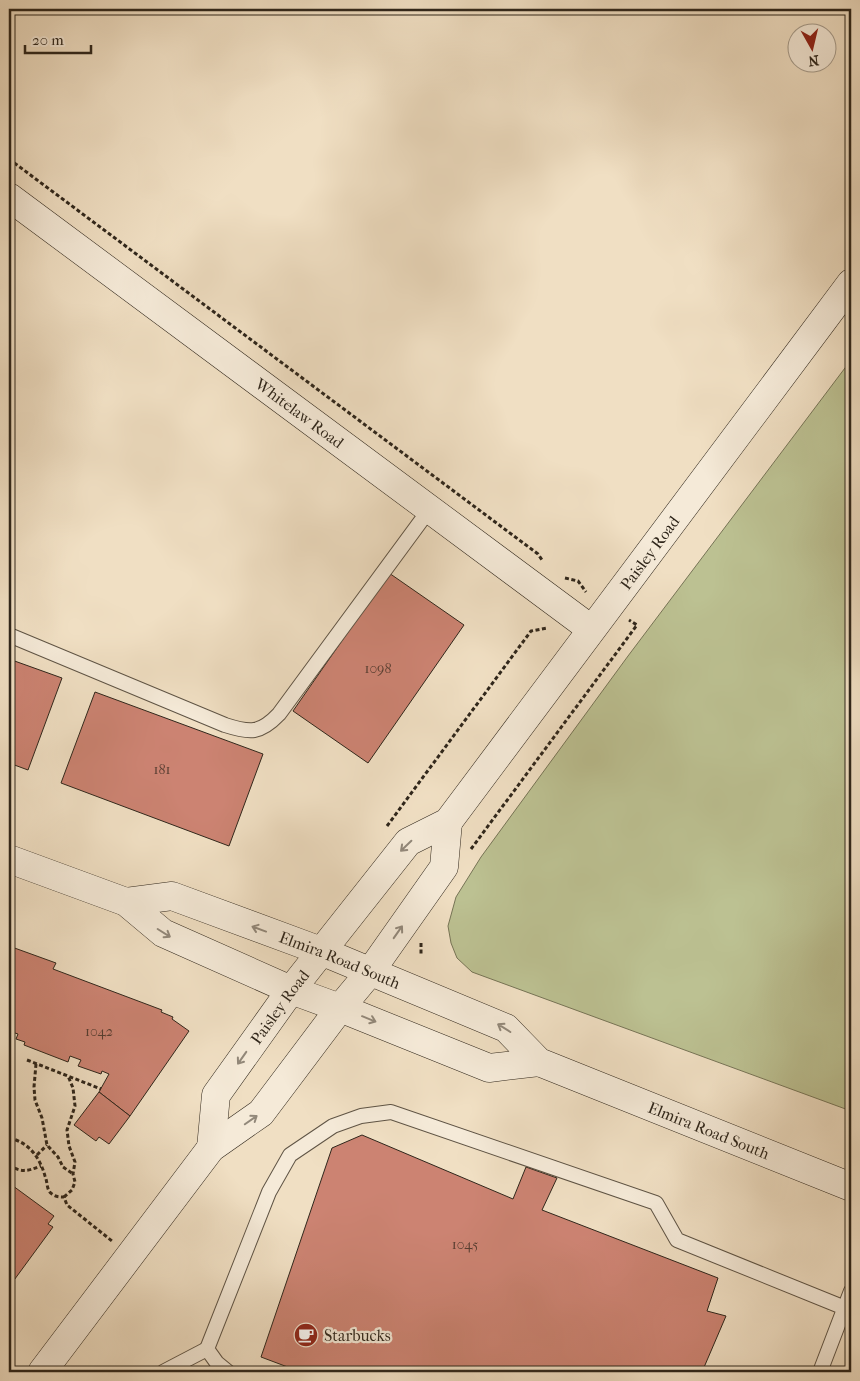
<svg xmlns="http://www.w3.org/2000/svg" width="860" height="1381" font-family="'IM FELL French Canon',serif">
<style>
.green{fill:#bcc192;stroke:#767456}
.building{fill:#cc8372;stroke:#2f261b}
.lines{fill:none;stroke-linecap:round;stroke-linejoin:round}
.lane-casing{stroke:#5f5445;stroke-width:16}
.secondary-casing{stroke:#2f261b;stroke-width:29}
.path{stroke:#2f261b;stroke-width:3;stroke-dasharray:4 2.5;stroke-linecap:butt}
.lane{stroke:#f5ead8;stroke-width:14}
.secondary{stroke:#f5ead8;stroke-width:28}
.oneway{stroke:#92887a}
.labels{text-anchor:middle;dominant-baseline:central;stroke-width:4.5;stroke-linejoin:round;paint-order:stroke}
.number-label{font-size:14px;fill:#563d31}
.street-label{font-size:16px;fill:#2f261b;stroke:#f5ead8}
.poi-label{font-size:16px;fill:#2f261b;stroke:#f5ead8;text-anchor:start}
</style>
<rect width="100%" height="100%" fill="#f0dfc3"/>
<filter id="stains"><feTurbulence type="fractalNoise" baseFrequency=".004" numOctaves="4"/><feColorMatrix values="0 0 0 0 .2 0 0 0 0 .09 0 0 0 0 .02 0 0 0 .5 -.17"/></filter>
<radialGradient id="worn" r=".72"><stop offset=".6" stop-color="#630" stop-opacity="0"/><stop offset="1" stop-color="#630" stop-opacity=".3"/></radialGradient>
<polygon class="green" points="851,360 851,1111 472,972 457,958 451,943 448,926 456,897 481,857 628,656"/>
<g class="building">
<polygon points="389,573 464,625 368,763 293,711"/>
<polygon points="9,659 62,678 28,770 9,763"/>
<polygon points="95,692 263,754 229,846 61,783"/>
<polygon points="9,946 56,963 53,969 162,1010 161,1012 173,1017 172,1019 189,1031 130,1116 99,1092 109,1074 102,1071 101,1074 78,1066 81,1060 70,1056 68,1062 24,1045 25,1042 16,1039 18,1034 9,1031"/>
<polygon points="99,1092 130,1116 109,1144 99,1137 96,1141 74,1125"/>
<polygon points="362,1135 513,1199 526,1167 557,1178 542,1210 718,1278 707,1311 726,1316 702,1372 301,1372 261,1357 332,1148"/>
<polygon points="9,1183 54,1216 48,1224 53,1227 9,1287"/>
</g>
<g class="lines">
<g class="lane-casing">
<g id="lane">
<path d="M9 635 225 725C250 733 260 734 279 714L429 510"/>
<polyline points="163,1372 207,1349"/>
<polyline points="228,1372 217,1363 207,1349 269,1192 290,1155 333,1126 361,1116 391,1112 656,1203 677,1240 845,1308"/>
<polyline points="820,1372 851,1291"/>
</g>
</g>
<g class="secondary-casing">
<g id="secondary">
<path id="s1" d="M9 197 591 629"/>
<polyline points="9,859 126,902 163,933 291,990 340,1008 489,1068 539,1062"/>
<path id="s2" d="M126 902 172 896 321 951 506 1028 539 1062 851 1187"/>
<path id="s3" d="M211 1148 216 1095 291 990 408 842 448 822 851 283"/>
<polyline points="42,1372 211,1148 261,1113 340,1008 370,972 444,867 448,822"/>
</g>
</g>
<g class="path">
<polyline points="9,159 538,554 542,560"/>
<polyline points="565,578 578,581 586,592"/>
<polyline points="387,826 531,631 547,628"/>
<polyline points="471,849 637,625 629,620"/>
<polyline points="421,943 421,956"/>
<polyline points="27,1060 101,1089"/>
<polyline points="36,1064 34,1087 35,1100 42,1118 47,1145 58,1157 63,1167 73,1174"/>
<path d="M9 1138C29 1142 40 1158 45 1176 48 1183 46 1190 52 1194 56 1197 60 1197 64 1197L67 1205 112 1241"/>
<polyline points="37,1155 47,1145"/>
<path d="M9 1165C21 1173 28 1171 41 1166"/>
<polyline points="64,1197 72,1190 75,1182 73,1174 75,1162 69,1146 67,1130 75,1106 73,1088 68,1076"/>
</g>
<use href="#lane" class="lane"/>
<use href="#secondary" class="secondary"/>
</g>
<defs><path id="oneway-shaft" d="M-6 0H5M1.5-3L5.5 0L1.5 3" fill="none" stroke-width="1.6" stroke-linecap="round" stroke-linejoin="round" transform="scale(1.25)"/></defs>
<g class="oneway">
<use href="#oneway-shaft" transform="translate(406 846) rotate(136)"/>
<use href="#oneway-shaft" transform="translate(259 929) rotate(-160)"/>
<use href="#oneway-shaft" transform="translate(398 932) rotate(-55)"/>
<use href="#oneway-shaft" transform="translate(164 933) rotate(32)"/>
<use href="#oneway-shaft" transform="translate(369 1019) rotate(22)"/>
<use href="#oneway-shaft" transform="translate(504 1028) rotate(-148)"/>
<use href="#oneway-shaft" transform="translate(242 1058) rotate(125)"/>
<use href="#oneway-shaft" transform="translate(251 1120) rotate(-35)"/>
</g>
<defs>
<g id="cafe-disc" transform="scale(1.25)"><circle r="9.5" fill="#8f2418" stroke="#f5ead8"/><path d="M-5.5-4.5H6V0H3Q3 3.5 0 3.5H-2.5Q-5.5 3.5-5.5 0ZM3-3.2v2h1.7v-2ZM-6 4.5H4V6H-6Z" fill="#fff"/></g>
</defs>
<g fill-rule="evenodd">
<use href="#cafe-disc" x="306" y="1335"/>
</g>
<g class="labels">
<g class="number-label">
<text x="378" y="668">1098</text>
<text x="162" y="769">181</text>
<text x="99" y="1031">1042</text>
<text x="465" y="1244">1045</text>
</g>
<g class="street-label">
<text stroke="none"><textPath href="#s1" startOffset="362">Whitelaw Road</textPath></text>
<text stroke="none"><textPath href="#s3" startOffset="752">Paisley Road</textPath></text>
<text stroke="none"><textPath href="#s2" startOffset="226">Elmira Road South</textPath></text>
<text stroke="none"><textPath href="#s3" startOffset="162">Paisley Road</textPath></text>
<text stroke="none"><textPath href="#s2" startOffset="636">Elmira Road South</textPath></text>
</g>
<g class="poi-label">
<text x="324" y="1335">Starbucks</text>
</g>
</g>
<rect width="860" height="1381" fill="none" stroke="#f0dfc3" stroke-width="30"/>
<rect x="10" y="10" width="840" height="1361" fill="none" stroke="#2f261b" stroke-width="2.5"/>
<rect x="15" y="15" width="830" height="1351" fill="none" stroke="#2f261b"/>
<g transform="translate(812 48) rotate(172)"><circle r="24" fill="#f5ead8" stroke="#a69c8c"/>
<path d="M0-4L9 19L0 12L-9 19Z" fill="#8f2418"/>
<text y="-8" font-size="14" font-weight="bold" text-anchor="middle" fill="#2f261b">N</text>
</g>
<path d="M25 45v8h66v-8" fill="none" stroke="#2f261b" stroke-width="2.5"/>
<text x="32" y="45" font-size="15" fill="#2f261b" stroke="#f5ead8" stroke-width="4" paint-order="stroke">20 m</text>
<rect width="100%" height="100%" filter="url(#stains)"/>
<rect width="100%" height="100%" fill="url(#worn)"/>
</svg>
